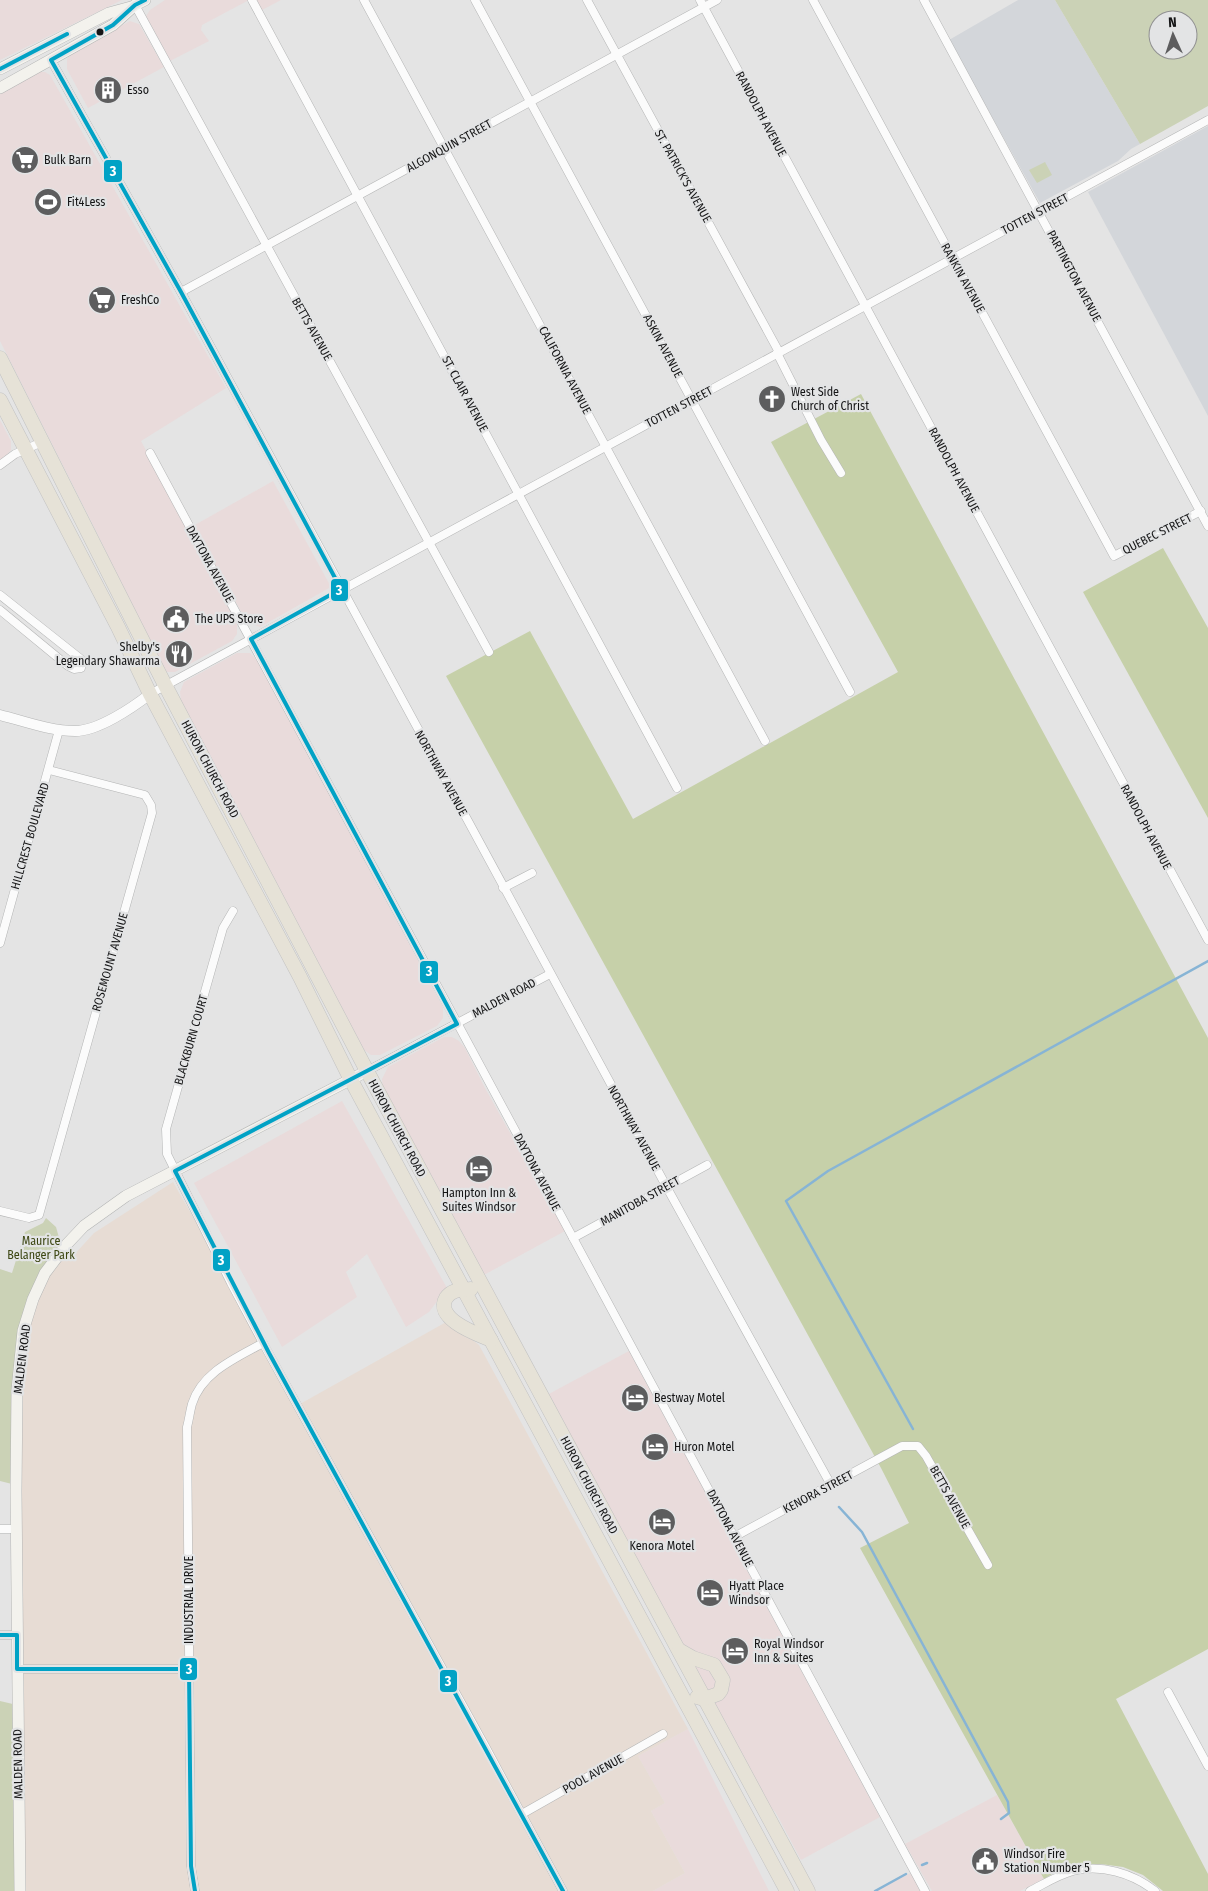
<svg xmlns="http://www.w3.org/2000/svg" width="1208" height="1891" font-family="'Fira Sans Condensed',sans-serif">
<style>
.commercial{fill:#e9dbdb}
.industrial{fill:#e7dcd4}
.built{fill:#d3d6da}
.green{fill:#cbd2b6;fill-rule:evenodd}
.forest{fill:#c6d0a9}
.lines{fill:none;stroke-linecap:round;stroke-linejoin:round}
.stream{stroke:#87b4d5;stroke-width:2.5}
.minor-casing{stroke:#b4b5b5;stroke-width:9}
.tertiary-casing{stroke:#b4b5b5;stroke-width:11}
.secondary-casing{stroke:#b4b5b5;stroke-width:12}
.trunk-casing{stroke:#c2c2c2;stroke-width:15}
.minor{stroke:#fbfbfb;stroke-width:8}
.tertiary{stroke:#fbfbfb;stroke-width:10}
.secondary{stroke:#f3f2ed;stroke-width:11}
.trunk{stroke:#e6e2d7;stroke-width:14}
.bus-1-casing{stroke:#e3e4e5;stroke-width:8}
.bus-1{stroke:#01a2c5;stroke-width:4}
.bus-dot{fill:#151516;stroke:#e3e4e5;stroke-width:2}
.labels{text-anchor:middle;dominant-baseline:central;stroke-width:4.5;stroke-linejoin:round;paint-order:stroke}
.poi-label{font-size:12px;fill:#151516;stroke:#e3e4e5;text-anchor:start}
.street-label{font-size:12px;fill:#151516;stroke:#e3e4e5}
.park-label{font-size:12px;fill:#3c4612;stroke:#e3e4e5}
.line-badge{stroke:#e3e4e5;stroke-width:2}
.badge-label{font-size:14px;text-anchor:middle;font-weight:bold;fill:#fff}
</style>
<rect width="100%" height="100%" fill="#e4e4e4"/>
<g class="commercial">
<polygon points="0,0 122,0 0,60"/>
<polygon points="165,0 249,0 202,25 201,30 209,41 170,61 146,16 150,10"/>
<polygon points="256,0 281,0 262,10"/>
<polygon points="130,21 139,24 164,67 88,108 67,69 67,59 73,52"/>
<polygon points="38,72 45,72 50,75 226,388 141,441 237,623 237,634 232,641 175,672 167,672 161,666 98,535 0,341 0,93"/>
<polygon points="0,420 11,441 11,450 7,455 0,460"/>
<polygon points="273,481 331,587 260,627 247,622 193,526"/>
<polygon points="237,653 250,653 258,661 443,1007 443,1018 437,1026 380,1055 371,1055 363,1049 181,701 180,692 184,682"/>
<polygon points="444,1037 452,1037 459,1041 465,1048 485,1088 565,1231 482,1276 383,1091 382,1079 388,1067"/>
<polygon points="342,1101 447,1288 429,1312 406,1327 367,1254 346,1272 357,1297 282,1347 194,1183"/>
<polygon points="629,1351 880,1817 801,1860 776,1813 763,1798 545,1396"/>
<polygon points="688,1729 769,1891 653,1891 685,1873 651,1811 665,1803 638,1756"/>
<polygon points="997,1795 1044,1879 1020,1891 932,1891 905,1844"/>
<polygon points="911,1873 920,1891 875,1891"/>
</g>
<polygon class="industrial" points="173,1182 300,1404 448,1321 479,1345 688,1729 638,1756 665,1803 651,1811 685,1873 653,1891 19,1891 16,1485 26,1319 63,1252 73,1256 94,1233"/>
<g class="built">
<polygon points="1018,0 1055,0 1140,144 1131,149 1118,161 1040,203 949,40"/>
<polygon points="1208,126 1208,416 1088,192"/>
</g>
<g class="green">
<path d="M1055 0H1208V106L1140 144ZM1158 20H1188V50H1158Z"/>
<polygon points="1045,162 1052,175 1037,183 1029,170"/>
<polygon points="46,1218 56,1227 63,1252 26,1319 16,1485 0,1481 0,1269 12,1273 25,1232 43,1223"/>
<polygon points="0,1701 17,1705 19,1891 0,1891"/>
</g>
<g class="forest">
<polygon points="861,394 1208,1038 1208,1649 1116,1699 1208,1874 1208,1891 1163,1891 1143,1875 1123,1867 1101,1864 1060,1869 1044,1879 860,1548 909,1523 881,1468 446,676 530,631 633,819 898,672 771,442"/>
<polygon points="1163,548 1208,628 1208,818 1083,592"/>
</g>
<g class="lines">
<g class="stream">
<polyline points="913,1429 786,1201 828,1171 1208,961"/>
<polyline points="839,1507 862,1532 1008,1802 1009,1813 1001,1819"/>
<polyline points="922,1865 927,1863"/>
<polyline points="875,1891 906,1874"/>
</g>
<g class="minor-casing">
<g id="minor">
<polyline points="252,0 677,788"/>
<polyline points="364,0 765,741"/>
<polyline points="475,0 850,692"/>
<polyline points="587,0 779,352"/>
<polyline points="700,0 1208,940"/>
<polyline points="813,0 1114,556 1201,511"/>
<polyline points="924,0 1208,526"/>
<polyline points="135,5 489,652"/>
<polyline points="51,60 181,292 671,1195 831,1485"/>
<polyline points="181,292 717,0"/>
<polyline points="777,353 821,440 841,473"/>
<polyline points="150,453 925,1891"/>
<polyline points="0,465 15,454 42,442"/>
<polyline points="0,595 82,660 81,668 74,669 68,666 0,610"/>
<polyline points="150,694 1208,120"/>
<polyline points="503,888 532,873"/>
<polyline points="233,911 223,928 166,1129 167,1154 231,1283 263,1343 485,1746 563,1891"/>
<polyline points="0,943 59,730"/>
<polyline points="367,1071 550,974"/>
<polyline points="0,1211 29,1218 39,1215 152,813 151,805 145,795 49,770"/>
<polyline points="573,1238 707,1165"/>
<polyline points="0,1529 16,1529"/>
<polyline points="734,1537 902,1446 918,1446 926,1456 988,1565"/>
<polyline points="0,1635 17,1635"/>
<polyline points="17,1669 189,1669"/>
<polyline points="1168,1692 1208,1766"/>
<polyline points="522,1814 663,1734"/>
<path d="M195 1891 191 1866 187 1427C189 1420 190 1411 192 1404 202 1372 236 1358 263 1343"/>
<path d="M1030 1891C1044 1884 1058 1875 1073 1871 1101 1864 1132 1873 1155 1891"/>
</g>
</g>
<g class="tertiary-casing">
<path id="tertiary" d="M0 715C24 721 50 731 75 731 98 731 132 708 150 694"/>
</g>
<g class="secondary-casing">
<g id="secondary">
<polyline points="0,69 109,13 131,7"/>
<polyline points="0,88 113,25 135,5 145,0"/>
<polyline points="20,1891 16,1491 17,1390 23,1331 33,1299 45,1273 67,1244 84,1226 126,1196 367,1071"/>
</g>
</g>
<g class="trunk-casing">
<g id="trunk">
<polyline points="0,358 165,685 367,1071 808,1891"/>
<polyline points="0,400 118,627 150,694 300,977 351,1080 787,1891"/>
<path d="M471 1289C461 1290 452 1289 446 1298 434 1319 477 1334 491 1340"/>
<polyline points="679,1650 693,1658 714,1665 723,1680 721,1690 718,1694 704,1699 697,1697"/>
</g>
</g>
<use href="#minor" class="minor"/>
<use href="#tertiary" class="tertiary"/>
<use href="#secondary" class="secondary"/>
<use href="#trunk" class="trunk"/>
<g class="bus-1-casing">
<g id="bus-1">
<polyline points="145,0 135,5 113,25 51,60 181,292 341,589 251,639 457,1024 175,1171 269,1353 563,1891"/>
<polyline points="0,69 67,34"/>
<polyline points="0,1635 17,1635 17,1669 189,1669 191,1866 195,1891"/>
</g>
</g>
<use href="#bus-1" class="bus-1"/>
</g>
<defs>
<g id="building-disc" transform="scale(1.4375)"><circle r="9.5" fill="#5d5d5e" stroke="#e3e4e5"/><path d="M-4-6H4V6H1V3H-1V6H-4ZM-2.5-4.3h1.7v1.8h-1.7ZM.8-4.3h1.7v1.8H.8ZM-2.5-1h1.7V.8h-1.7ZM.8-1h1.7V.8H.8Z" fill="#fff"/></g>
<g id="supermarket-disc" transform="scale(1.4375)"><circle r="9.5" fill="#5d5d5e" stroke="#e3e4e5"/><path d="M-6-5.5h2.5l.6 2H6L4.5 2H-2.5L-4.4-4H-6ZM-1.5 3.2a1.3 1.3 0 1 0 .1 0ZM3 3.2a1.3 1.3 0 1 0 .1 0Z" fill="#fff"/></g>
<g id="stadium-disc" transform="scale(1.4375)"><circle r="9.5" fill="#5d5d5e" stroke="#e3e4e5"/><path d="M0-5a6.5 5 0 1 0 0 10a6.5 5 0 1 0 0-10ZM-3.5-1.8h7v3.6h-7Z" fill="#fff"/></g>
<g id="church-disc" transform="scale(1.4375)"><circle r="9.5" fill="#5d5d5e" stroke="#e3e4e5"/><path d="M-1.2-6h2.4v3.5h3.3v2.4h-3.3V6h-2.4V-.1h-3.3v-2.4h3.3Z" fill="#fff"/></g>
<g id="civic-disc" transform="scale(1.4375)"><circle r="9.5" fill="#5d5d5e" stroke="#e3e4e5"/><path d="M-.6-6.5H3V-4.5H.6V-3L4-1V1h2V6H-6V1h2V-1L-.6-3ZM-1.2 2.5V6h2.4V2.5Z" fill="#fff"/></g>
<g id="restaurant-disc" transform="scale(1.4375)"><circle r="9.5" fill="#5d5d5e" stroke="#e3e4e5"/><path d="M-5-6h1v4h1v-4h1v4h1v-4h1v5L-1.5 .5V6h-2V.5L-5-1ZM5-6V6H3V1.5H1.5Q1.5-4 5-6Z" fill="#fff"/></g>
<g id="hotel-disc" transform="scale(1.4375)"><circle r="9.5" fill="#5d5d5e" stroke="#e3e4e5"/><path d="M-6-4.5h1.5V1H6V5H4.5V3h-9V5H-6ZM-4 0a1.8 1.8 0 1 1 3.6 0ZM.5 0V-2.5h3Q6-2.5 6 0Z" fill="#fff"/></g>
</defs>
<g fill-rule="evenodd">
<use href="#building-disc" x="108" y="90"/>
<use href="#supermarket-disc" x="25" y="160"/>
<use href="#stadium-disc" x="48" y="202"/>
<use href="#supermarket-disc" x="102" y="300"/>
<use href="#church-disc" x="772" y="399"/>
<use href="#civic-disc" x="176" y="619"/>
<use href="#restaurant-disc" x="179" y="654"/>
<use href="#hotel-disc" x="479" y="1169"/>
<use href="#hotel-disc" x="635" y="1398"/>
<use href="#hotel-disc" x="655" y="1447"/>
<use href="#hotel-disc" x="662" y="1522"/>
<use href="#hotel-disc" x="710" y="1593"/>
<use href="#hotel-disc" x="735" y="1651"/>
<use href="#civic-disc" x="985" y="1861"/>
</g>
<circle class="bus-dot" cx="100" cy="32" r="4.5"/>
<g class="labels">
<g class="poi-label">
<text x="127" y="90">Esso</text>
<text x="44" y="160">Bulk Barn</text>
<text x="67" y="202">Fit4Less</text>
<text x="121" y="300">FreshCo</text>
<text x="791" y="392">West Side<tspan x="791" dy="14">Church of Christ</tspan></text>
<text x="195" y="619">The UPS Store</text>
<text x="160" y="647" text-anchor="end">Shelby's<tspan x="160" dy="14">Legendary Shawarma</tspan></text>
<text x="479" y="1193" text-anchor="middle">Hampton Inn &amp;<tspan x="479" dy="14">Suites Windsor</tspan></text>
<text x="654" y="1398">Bestway Motel</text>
<text x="674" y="1447">Huron Motel</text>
<text x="662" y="1546" text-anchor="middle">Kenora Motel</text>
<text x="729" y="1586">Hyatt Place<tspan x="729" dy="14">Windsor</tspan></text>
<text x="754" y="1644">Royal Windsor<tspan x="754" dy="14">Inn &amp; Suites</tspan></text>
<text x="1004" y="1854">Windsor Fire<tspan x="1004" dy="14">Station Number 5</tspan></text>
</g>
<g class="street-label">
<text transform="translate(761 114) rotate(62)">RANDOLPH AVENUE</text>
<text transform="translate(449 146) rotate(-29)">ALGONQUIN STREET</text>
<text transform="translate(683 176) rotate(61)">ST. PATRICK'S AVENUE</text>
<text transform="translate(1035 214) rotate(-28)">TOTTEN STREET</text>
<text transform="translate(1074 276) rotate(62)">PARTINGTON AVENUE</text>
<text transform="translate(963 278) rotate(61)">RANKIN AVENUE</text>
<text transform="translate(312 329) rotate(61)">BETTS AVENUE</text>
<text transform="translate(663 346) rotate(62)">ASKIN AVENUE</text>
<text transform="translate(565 370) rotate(62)">CALIFORNIA AVENUE</text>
<text transform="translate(465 394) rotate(62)">ST. CLAIR AVENUE</text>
<text transform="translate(679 407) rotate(-28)">TOTTEN STREET</text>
<text transform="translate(954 470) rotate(62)">RANDOLPH AVENUE</text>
<text transform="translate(1157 534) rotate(-27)">QUEBEC STREET</text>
<text transform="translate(210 564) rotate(61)">DAYTONA AVENUE</text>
<text transform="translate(210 769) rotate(62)">HURON CHURCH ROAD</text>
<text transform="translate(441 773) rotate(61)">NORTHWAY AVENUE</text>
<text transform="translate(1146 827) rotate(62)">RANDOLPH AVENUE</text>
<text transform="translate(30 836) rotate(-74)">HILLCREST BOULEVARD</text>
<text transform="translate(110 962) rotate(-74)">ROSEMOUNT AVENUE</text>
<text transform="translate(504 998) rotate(-28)">MALDEN ROAD</text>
<text transform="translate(191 1040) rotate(-74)">BLACKBURN COURT</text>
<text transform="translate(397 1128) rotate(62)">HURON CHURCH ROAD</text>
<text transform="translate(634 1128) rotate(61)">NORTHWAY AVENUE</text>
<text transform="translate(537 1172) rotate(62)">DAYTONA AVENUE</text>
<text transform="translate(640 1201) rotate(-29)">MANITOBA STREET</text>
<text transform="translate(22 1359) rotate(-83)">MALDEN ROAD</text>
<text transform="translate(589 1485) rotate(62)">HURON CHURCH ROAD</text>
<text transform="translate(818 1492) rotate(-28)">KENORA STREET</text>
<text transform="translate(950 1497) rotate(61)">BETTS AVENUE</text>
<text transform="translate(730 1528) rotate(62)">DAYTONA AVENUE</text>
<text transform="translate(189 1600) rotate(-90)">INDUSTRIAL DRIVE</text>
<text transform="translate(18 1764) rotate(-91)">MALDEN ROAD</text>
<text transform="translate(593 1774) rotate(-29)">POOL AVENUE</text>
</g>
<g class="park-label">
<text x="41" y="1241">Maurice<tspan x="41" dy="14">Belanger Park</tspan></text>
</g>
</g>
<g class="line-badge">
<rect x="103" y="159" width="20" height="24" rx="5" fill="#01a2c5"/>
<rect x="330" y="578" width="19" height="24" rx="5" fill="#01a2c5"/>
<rect x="419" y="960" width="20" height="24" rx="5" fill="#01a2c5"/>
<rect x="212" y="1248" width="19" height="24" rx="5" fill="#01a2c5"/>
<rect x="179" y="1657" width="19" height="24" rx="5" fill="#01a2c5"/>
<rect x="439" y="1669" width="19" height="24" rx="5" fill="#01a2c5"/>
</g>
<g class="badge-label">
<text x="113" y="176">3</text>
<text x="339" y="595">3</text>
<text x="429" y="976">3</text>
<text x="221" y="1265">3</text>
<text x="189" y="1674">3</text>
<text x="448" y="1686">3</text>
</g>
<g transform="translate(1173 35) rotate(357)"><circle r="24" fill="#e3e4e5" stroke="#919192"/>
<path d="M0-4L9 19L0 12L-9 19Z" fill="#5d5d5e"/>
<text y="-8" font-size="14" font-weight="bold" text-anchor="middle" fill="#151516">N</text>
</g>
</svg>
